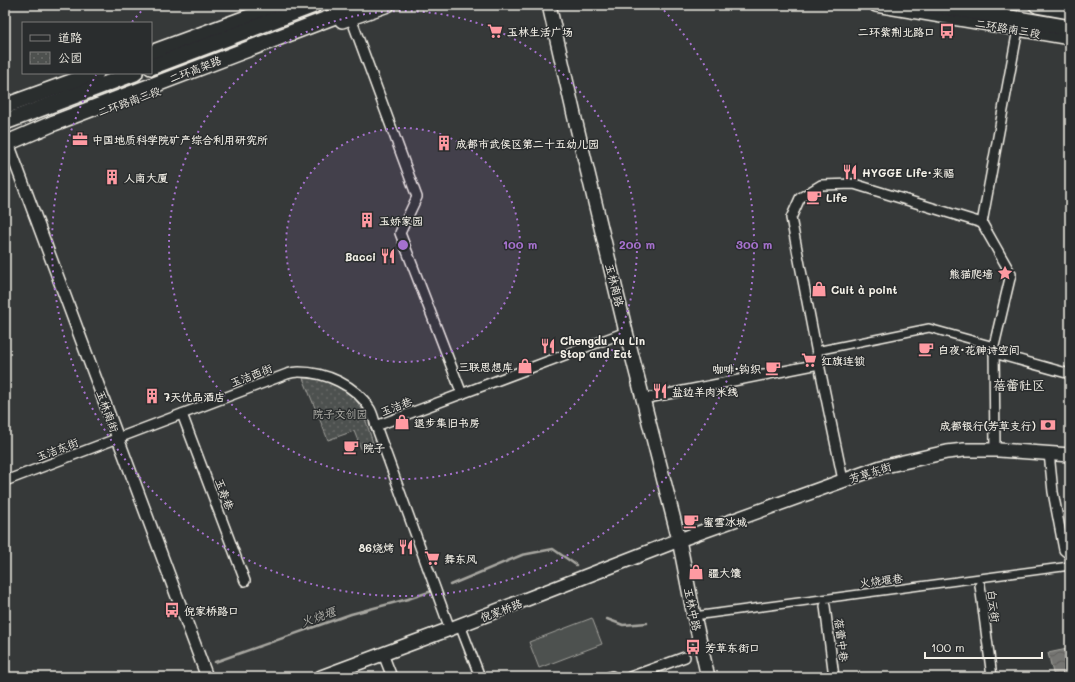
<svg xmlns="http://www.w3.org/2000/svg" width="1075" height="682" font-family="Mali,'LXGW WenKai TC',sans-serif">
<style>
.park{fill:url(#park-dots);stroke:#a1a19c}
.garden{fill:#4e514f;stroke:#a1a19c}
.water{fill:url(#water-waves);stroke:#a8a7a1}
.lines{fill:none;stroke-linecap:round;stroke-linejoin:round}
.stream{stroke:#a8a7a1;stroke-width:2.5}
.pedestrian-casing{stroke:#f4f1e8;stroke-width:10}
.minor-casing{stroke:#f4f1e8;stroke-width:12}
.tertiary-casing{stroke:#f4f1e8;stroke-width:14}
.secondary-casing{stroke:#f4f1e8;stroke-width:16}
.trunk-casing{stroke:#f4f1e8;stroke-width:18}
.pedestrian{stroke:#2a2d2e;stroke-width:7}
.minor{stroke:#2a2d2e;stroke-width:9}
.tertiary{stroke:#2a2d2e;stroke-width:11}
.secondary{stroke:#2a2d2e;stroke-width:13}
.trunk{stroke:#2a2d2e;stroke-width:15}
.ring{fill:none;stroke:#a571cd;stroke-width:2;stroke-dasharray:2 4}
.labels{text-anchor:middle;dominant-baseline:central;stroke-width:3;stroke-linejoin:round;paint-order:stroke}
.street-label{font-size:11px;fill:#f4f1e8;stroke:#2a2d2e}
.poi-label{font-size:11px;font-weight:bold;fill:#f4f1e8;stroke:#2a2d2e;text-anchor:start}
.park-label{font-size:11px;fill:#bab9b2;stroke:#2a2d2e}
.water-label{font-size:12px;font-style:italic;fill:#b4b3ad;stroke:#2a2d2e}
.quarter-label{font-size:13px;fill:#f4f1e8;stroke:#2a2d2e}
.centre{fill:#a571cd;stroke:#2a2d2e;stroke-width:2}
.ring-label{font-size:12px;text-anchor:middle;font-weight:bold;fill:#a571cd;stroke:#2a2d2e;stroke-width:3;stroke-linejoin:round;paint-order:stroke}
</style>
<defs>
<pattern id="park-dots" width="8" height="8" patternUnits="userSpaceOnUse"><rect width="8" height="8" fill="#4e514f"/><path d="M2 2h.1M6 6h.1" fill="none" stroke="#686a68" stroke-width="1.8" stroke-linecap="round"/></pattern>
<pattern id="water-waves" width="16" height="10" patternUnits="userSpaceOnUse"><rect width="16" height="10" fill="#757572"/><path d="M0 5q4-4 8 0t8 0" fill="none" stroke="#5f5e5c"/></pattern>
</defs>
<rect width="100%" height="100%" fill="#363939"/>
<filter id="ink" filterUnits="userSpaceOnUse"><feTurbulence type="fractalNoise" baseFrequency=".025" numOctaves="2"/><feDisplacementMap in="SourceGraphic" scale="8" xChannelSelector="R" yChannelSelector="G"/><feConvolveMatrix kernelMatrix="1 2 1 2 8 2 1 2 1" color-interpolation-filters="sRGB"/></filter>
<g filter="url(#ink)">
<polygon class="park" points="303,378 328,380 351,392 362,409 374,446 362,451 354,431 328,440"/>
<polygon class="garden" points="592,618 602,644 539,668 529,642"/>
<polygon class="water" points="1067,649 1070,661 1070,677 1054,677 1048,653"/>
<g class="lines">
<g class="stream">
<polyline points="450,585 522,555 553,549 576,565"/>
<polyline points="607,619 623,625 647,623"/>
<polyline points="215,662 351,614 408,599 429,592"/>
</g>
<g class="pedestrian-casing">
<g id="pedestrian">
<polyline points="816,351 929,328 994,346"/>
<polyline points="694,616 1070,566"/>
</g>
</g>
<g class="minor-casing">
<g id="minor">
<polyline points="351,18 417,197 400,233 462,394"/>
<polyline points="994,353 1070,374"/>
<polyline points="643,399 819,364"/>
<polyline points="182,414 245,581"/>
<polyline points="995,450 994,346 1011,274 982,223 1018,29"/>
<polyline points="1049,453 1053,492 1064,550 1070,555"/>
<polyline points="843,480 819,364 791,218 800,198 821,185 854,184 982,223"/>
<path d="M5 481 287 374C290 373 295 372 299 372 325 372 356 385 370 409 373 414 374 420 376 426"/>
<polyline points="980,585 992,677"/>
<polyline points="825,606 834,677"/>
<polyline points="460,625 480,677"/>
<polyline points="450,629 376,426 626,332"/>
<polyline points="383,654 392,677"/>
<polyline points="609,677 612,676 612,677"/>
<polyline points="630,677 685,657"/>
</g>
</g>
<g class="tertiary-casing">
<polyline id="tertiary" points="9,146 207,677"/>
</g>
<g class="secondary-casing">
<g id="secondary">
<polyline points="549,5 575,119 626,332 679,540 694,616 708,677"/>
<polyline points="876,5 1070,38"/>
<polyline points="342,21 388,5"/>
<polyline points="321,677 450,629 679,540 881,467 947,452 964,450 999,450 1070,455"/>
</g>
</g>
<g class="trunk-casing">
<g id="trunk">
<polyline points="935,5 1070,28"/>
<polyline points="1037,5 1070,11"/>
<polyline points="151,53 282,5"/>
<polyline points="151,67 314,5"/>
<polyline points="5,106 96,73"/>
<polyline points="5,122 135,73"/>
<polyline points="5,144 54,123 364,5"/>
</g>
</g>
<use href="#pedestrian" class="pedestrian"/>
<use href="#minor" class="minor"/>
<use href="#tertiary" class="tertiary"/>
<use href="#secondary" class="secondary"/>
<use href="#trunk" class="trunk"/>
</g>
</g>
<circle cx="403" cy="245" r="117" fill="#a571cd" fill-opacity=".12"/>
<g class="ring">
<circle cx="403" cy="245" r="117"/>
<circle cx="403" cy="245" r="234"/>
<path d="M132 22A351 351 0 0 1 146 6M660 6A351 351 0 1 1 96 75"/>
</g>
<defs>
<g id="supermarket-bare" transform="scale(1.2)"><path d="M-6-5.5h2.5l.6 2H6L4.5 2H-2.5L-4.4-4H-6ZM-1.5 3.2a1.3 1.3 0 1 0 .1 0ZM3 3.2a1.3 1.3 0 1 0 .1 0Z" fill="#ff9aa2" stroke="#2a2d2e" stroke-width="2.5" paint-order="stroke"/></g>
<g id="bus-bare" transform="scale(1.2)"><path d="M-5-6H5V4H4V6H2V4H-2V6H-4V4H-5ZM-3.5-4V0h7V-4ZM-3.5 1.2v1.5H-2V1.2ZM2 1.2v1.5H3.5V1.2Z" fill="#ff9aa2" stroke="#2a2d2e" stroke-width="2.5" paint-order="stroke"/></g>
<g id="office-bare" transform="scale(1.2)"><path d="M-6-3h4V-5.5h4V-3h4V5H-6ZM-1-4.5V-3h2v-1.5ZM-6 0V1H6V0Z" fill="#ff9aa2" stroke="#2a2d2e" stroke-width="2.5" paint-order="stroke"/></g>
<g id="building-bare" transform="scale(1.2)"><path d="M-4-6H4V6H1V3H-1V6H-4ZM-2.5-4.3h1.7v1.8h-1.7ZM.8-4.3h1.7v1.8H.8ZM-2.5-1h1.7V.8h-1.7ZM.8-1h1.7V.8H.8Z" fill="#ff9aa2" stroke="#2a2d2e" stroke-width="2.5" paint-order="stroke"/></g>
<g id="restaurant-bare" transform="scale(1.2)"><path d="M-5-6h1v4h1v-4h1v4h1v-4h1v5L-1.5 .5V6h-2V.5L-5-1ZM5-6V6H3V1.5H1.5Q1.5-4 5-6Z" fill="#ff9aa2" stroke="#2a2d2e" stroke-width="2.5" paint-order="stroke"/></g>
<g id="cafe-bare" transform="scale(1.2)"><path d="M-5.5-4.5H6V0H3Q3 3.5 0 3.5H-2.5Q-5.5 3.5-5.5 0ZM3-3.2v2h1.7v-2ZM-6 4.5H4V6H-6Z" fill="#ff9aa2" stroke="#2a2d2e" stroke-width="2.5" paint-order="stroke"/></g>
<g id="sight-bare" transform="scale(1.2)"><path d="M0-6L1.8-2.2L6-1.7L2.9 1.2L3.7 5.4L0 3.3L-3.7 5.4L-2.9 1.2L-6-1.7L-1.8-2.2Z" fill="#ff9aa2" stroke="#2a2d2e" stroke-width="2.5" paint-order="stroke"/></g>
<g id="shop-bare" transform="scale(1.2)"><path d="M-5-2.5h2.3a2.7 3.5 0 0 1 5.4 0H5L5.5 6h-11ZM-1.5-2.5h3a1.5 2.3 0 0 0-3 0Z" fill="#ff9aa2" stroke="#2a2d2e" stroke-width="2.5" paint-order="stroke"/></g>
<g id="bank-bare" transform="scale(1.2)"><path d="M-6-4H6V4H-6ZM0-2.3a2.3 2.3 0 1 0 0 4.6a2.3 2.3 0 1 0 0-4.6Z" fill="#ff9aa2" stroke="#2a2d2e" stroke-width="2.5" paint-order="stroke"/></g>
</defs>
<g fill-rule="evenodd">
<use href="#supermarket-bare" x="495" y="31"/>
<use href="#bus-bare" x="947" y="31"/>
<use href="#office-bare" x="80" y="139"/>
<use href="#building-bare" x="444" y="143"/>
<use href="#restaurant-bare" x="850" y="172"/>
<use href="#building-bare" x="112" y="177"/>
<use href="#cafe-bare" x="814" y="197"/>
<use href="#building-bare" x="367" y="220"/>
<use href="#restaurant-bare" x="388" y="256"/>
<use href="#sight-bare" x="1005" y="273"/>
<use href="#shop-bare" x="819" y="289"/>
<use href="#restaurant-bare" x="548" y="346"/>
<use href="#cafe-bare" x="926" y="349"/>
<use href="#supermarket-bare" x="809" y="360"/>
<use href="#shop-bare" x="525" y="366"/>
<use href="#cafe-bare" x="773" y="368"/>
<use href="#restaurant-bare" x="660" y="391"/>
<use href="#building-bare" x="152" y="396"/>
<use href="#shop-bare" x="402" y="422"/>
<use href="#bank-bare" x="1048" y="425"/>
<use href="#cafe-bare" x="351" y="447"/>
<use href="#cafe-bare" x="691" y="521"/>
<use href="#restaurant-bare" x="406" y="547"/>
<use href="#supermarket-bare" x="432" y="558"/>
<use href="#shop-bare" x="696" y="572"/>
<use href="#bus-bare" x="172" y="610"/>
<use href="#bus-bare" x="693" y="647"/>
</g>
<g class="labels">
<g class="street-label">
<text transform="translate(1008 28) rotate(10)">二环路南三段</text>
<text transform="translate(195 69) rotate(-21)">二环高架路</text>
<text transform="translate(129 101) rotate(-20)">二环路南三段</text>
<text transform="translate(615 285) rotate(76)">玉林南路</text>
<text transform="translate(251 375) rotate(-21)">玉洁西街</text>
<text transform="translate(396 406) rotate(-21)">玉洁巷</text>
<text transform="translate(108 411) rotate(70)">玉林南街</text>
<text transform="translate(57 449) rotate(-21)">玉洁东街</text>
<text transform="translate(870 472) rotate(-18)">芳草东街</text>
<text transform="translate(225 494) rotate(69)">玉寿巷</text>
<text transform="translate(881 580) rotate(-7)">火烧堰巷</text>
<text transform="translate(994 606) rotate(83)">白云街</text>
<text transform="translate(693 609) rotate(78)">玉林中路</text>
<text transform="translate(501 610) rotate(-21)">倪家桥路</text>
<text transform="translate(842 640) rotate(83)">蓓蕾中巷</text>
</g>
<g class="poi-label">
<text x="507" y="31">玉林生活广场</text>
<text x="935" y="31" text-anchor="end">二环紫荆北路口</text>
<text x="92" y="139">中国地质科学院矿产综合利用研究所</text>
<text x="456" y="143">成都市武侯区第二十五幼儿园</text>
<text x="862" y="172">HYGGE Life·来福</text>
<text x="124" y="177">人南大厦</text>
<text x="826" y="197">Life</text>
<text x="379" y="220">玉娇家园</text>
<text x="376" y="256" text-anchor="end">Bacci</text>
<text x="993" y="273" text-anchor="end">熊猫爬墙</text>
<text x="831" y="289">Cuit à point</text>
<text x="560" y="340">Chengdu Yu Lin<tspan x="560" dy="13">Stop and Eat</tspan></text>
<text x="938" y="349">白夜·花神诗空间</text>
<text x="821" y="360">红旗连锁</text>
<text x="513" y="366" text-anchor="end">三联思想库</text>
<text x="761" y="368" text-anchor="end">咖啡·钩织</text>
<text x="672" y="391">盐边羊肉米线</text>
<text x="164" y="396">7天优品酒店</text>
<text x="414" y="422">退步集旧书房</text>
<text x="1036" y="425" text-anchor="end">成都银行(芳草支行)</text>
<text x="363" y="447">院子</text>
<text x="703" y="521">蜜雪冰城</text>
<text x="394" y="547" text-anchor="end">86烧烤</text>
<text x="444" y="558">舞东风</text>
<text x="708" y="572">疆大馕</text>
<text x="184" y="610">倪家桥路口</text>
<text x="705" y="647">芳草东街口</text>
</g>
<g class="park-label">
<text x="340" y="413">院子文创园</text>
</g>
<g class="water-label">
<text transform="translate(318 616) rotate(-19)">火烧堰</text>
</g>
<g class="quarter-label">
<text x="1019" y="384">蓓蕾社区</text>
</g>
</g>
<circle cx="403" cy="245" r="6" class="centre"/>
<g class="ring-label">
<text x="520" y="249">100 m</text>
<text x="637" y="249">200 m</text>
<text x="754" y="249">300 m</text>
</g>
<rect width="1075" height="682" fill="none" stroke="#2a2d2e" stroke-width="20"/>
<rect x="10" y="10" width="1055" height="662" fill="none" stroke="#f4f1e8" stroke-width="1.5" filter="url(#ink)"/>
<rect x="22" y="22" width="130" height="52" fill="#2a2d2e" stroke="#7b7b78"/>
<rect x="30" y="35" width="20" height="6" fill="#2a2d2e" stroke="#7b7b78"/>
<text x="58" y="42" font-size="12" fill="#f4f1e8">道路</text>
<rect x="30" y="52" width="20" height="12" fill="url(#park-dots)" stroke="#7b7b78"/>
<text x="58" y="62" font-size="12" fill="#f4f1e8">公园</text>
<path d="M925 652v6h117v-6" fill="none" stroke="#f4f1e8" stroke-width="2"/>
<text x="931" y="652" font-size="12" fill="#f4f1e8" stroke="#2a2d2e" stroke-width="3" paint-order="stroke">100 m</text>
</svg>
